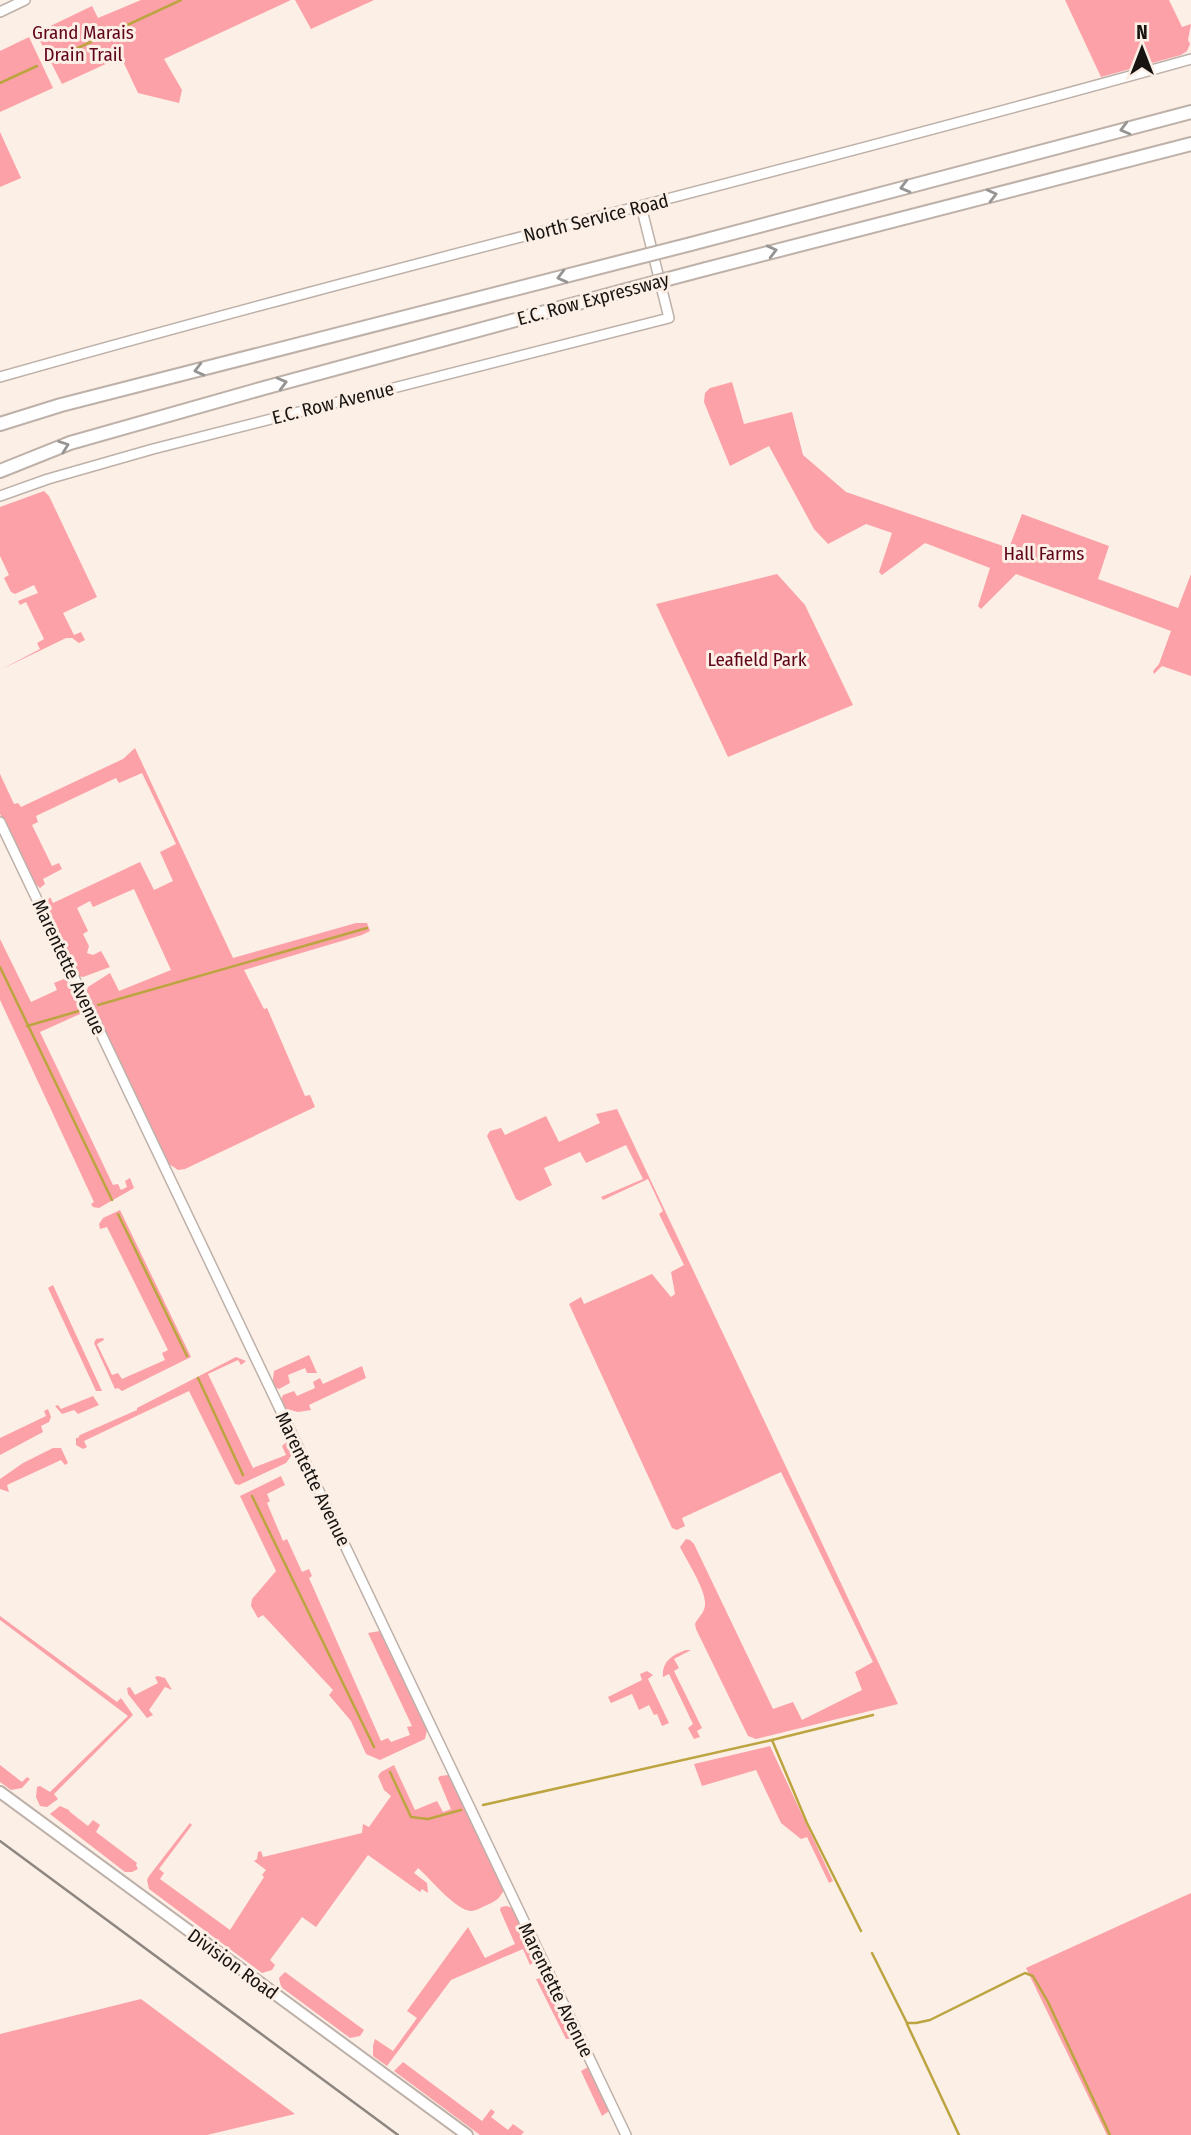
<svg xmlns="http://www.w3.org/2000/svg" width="1191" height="2135" font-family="'Fira Sans Condensed',sans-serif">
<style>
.green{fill:#fca1a7}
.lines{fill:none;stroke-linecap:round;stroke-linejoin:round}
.stream{stroke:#bca440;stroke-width:2.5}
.minor-casing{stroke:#bdb1a9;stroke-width:12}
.major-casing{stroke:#bdb1a9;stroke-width:14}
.highway-casing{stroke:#bdb1a9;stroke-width:16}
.minor{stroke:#fff;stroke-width:9}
.major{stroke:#fff;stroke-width:10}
.highway{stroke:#fff;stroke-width:12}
.rail{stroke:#8e8680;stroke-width:2.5}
.highway-bridge-casing{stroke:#bdb1a9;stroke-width:16;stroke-linecap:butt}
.highway-bridge{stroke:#fff;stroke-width:12}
.oneway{stroke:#979594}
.labels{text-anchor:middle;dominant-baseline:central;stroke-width:6;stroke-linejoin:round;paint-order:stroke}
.park-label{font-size:19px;fill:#60041c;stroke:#fcefe6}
.street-label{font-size:19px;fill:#181411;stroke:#fcefe6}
</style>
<rect width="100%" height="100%" fill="#fcefe6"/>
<g class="green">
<polygon points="141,0 291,0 164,59 182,90 179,103 138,93 121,57 62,84 36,33 92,6 98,18"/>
<polygon points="295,0 374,0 311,29"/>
<polygon points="1065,0 1169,0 1182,27 1191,24 1188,40 1190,44 1187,51 1181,55 1101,77"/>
<polygon points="29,37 53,88 0,112 0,51"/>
<polygon points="0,132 21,178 0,187"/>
<polygon points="732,382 744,424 792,412 803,455 846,492 1009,548 1022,514 1109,546 1098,579 1178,608 1191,574 1191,676 1162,666 1154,674 1153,671 1159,664 1171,631 1016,574 981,609 978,606 990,568 925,543 882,575 879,572 892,533 866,524 828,544 814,529 769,446 730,466 704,402 705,393 710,388"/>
<polygon points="44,491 49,496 97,597 63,613 74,635 81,632 85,640 79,643 72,638 66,638 0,670 40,649 37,643 44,639 26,602 20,605 18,601 38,593 34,585 15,594 11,592 4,578 9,575 0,556 0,507"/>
<polygon points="777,574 805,605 853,705 728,757 656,604"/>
<polygon points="135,748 233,958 356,923 367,923 370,931 362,935 244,970 264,1009 267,1008 305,1096 310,1095 315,1107 185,1169 178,1170 166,1162 86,993 88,987 110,973 119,991 171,970 134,889 93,907 90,901 77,908 88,931 83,934 89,946 87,953 93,955 101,951 110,967 83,977 77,976 44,906 50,897 53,903 140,862 154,890 173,881 160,852 176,844 142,773 119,783 116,778 36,816 38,822 32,825 52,866 59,863 62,869 43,879 45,884 40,888 33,882 0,814 0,774 14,804 18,803 21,807 123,759"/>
<polygon points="0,939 31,1002 57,990 54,983 66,978 70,980 84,1008 80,1014 40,1032 113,1185 118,1184 121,1190 127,1187 125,1181 130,1178 134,1188 99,1208 93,1207 91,1204 94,1202 0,1000"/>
<path d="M617 1109 898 1704 756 1739 748 1736 696 1629 695 1624C698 1617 705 1613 705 1604 706 1590 687 1561 680 1547L686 1539 690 1540 694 1544 773 1709 793 1702 802 1720 862 1690 855 1672 873 1662 781 1472 682 1518 685 1526 677 1530 672 1528 569 1304 581 1297 584 1304 652 1274 671 1297 675 1294 671 1272 684 1265 659 1214 663 1211 648 1179 603 1200 601 1197 643 1179 626 1145 586 1163 580 1152 544 1168 552 1185 520 1201 516 1199 487 1136 490 1131 501 1128 505 1135 546 1116 559 1142 600 1123 596 1114Z"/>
<polygon points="120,1210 191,1357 122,1391 118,1388 115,1389 94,1343 96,1339 103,1338 104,1340 97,1344 112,1375 118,1373 122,1379 165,1360 162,1353 168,1350 107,1227 100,1229 99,1224 103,1218"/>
<polygon points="53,1285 102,1391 96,1391 48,1288"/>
<polygon points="309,1355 317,1373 307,1373 305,1368 288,1375 290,1383 279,1389 272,1386 274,1371"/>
<polygon points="236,1357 246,1361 241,1365 238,1360 208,1374 253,1468 286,1455 282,1446 289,1440 293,1453 286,1463 239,1485 235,1484 189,1391 84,1441 87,1447 83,1449 76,1445 76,1438 78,1438 80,1435 137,1410 137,1408"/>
<polygon points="362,1366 366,1378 309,1405 311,1410 298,1412 283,1408 280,1402 283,1395 294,1391 297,1396 315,1388 313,1382 320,1378 323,1384"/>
<polygon points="93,1396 99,1405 78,1414 74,1410 62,1414 55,1406 58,1405 61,1409"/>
<polygon points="48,1409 51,1417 49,1422 41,1426 43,1432 0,1455 0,1438 46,1416 44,1411"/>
<polygon points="53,1448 61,1448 68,1463 65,1465 61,1460 7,1485 9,1492 0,1489 0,1479 3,1477 23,1463"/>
<polygon points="281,1476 285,1485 267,1494 270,1501 267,1503 283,1541 287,1539 302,1572 309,1569 312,1576 309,1578 381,1741 388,1738 391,1742 410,1735 407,1727 412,1726 368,1633 380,1631 427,1730 425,1739 380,1760 366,1754 351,1721 329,1695 333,1690 263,1615 258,1618 251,1606 252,1599 276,1571 240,1496"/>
<polygon points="0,1616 117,1702 121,1698 133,1715 54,1794 58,1799 47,1807 40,1806 36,1797 37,1787 40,1786 50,1792 128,1716 0,1620"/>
<path d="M686 1650H691L674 1659 679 1668 674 1671 702 1728 697 1731 700 1737 694 1739 688 1728 693 1724 669 1674 663 1677C662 1661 672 1655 686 1650Z"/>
<polygon points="647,1671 653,1675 648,1679 669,1723 662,1726 657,1714 654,1715 649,1705 639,1710 632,1694 611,1703 608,1697 642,1680 640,1674"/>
<polygon points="158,1676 165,1678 172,1690 165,1687 149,1710 153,1715 147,1718 128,1694 127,1688 130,1687 135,1695 158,1683 155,1677"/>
<polygon points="770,1746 833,1881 829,1883 807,1837 801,1839 781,1823 756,1770 702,1786 694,1764"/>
<polygon points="0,1765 22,1782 27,1777 30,1779 22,1788 11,1790 0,1782"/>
<path d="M394 1765 415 1810 437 1801 443 1812 451 1809 438 1778 440 1776 449 1775 504 1890C499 1899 496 1901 487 1905 482 1907 476 1911 471 1911 456 1911 429 1877 418 1868L414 1873 427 1883 428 1893 422 1889 420 1892 368 1855 316 1927 302 1917 270 1960 275 1965 272 1970 262 1973 149 1889 147 1880 149 1876 190 1823 192 1825 159 1869 164 1873 160 1879 230 1930 264 1877 262 1875 266 1870 254 1861 257 1859 258 1852 261 1851 263 1857 362 1833 363 1824 369 1827 391 1796 384 1790 378 1776 381 1772Z"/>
<polygon points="60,1806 69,1810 70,1812 88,1826 93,1820 100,1825 96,1832 137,1863 136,1865 138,1869 132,1872 125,1872 50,1814"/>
<polygon points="1191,1893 1191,2135 1107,2135 1026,1968"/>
<polygon points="507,1906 512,1908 537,1959 530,1965 523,1949 451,1980 387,2066 373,2056 373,2046 375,2039 393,2051 417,2018 407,2011 468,1927 485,1958 515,1944 500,1910 501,1907"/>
<polygon points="285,1972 364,2030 360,2036 350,2038 281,1987 279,1978"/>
<polygon points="546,1978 573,2035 569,2039 566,2039 536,1979"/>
<polygon points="141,1999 295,2114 207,2135 0,2135 0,2034"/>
<polygon points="403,2062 482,2121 491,2109 495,2112 491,2117 508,2130 513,2124 524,2132 521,2135 480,2135 394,2071"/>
<polygon points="588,2067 609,2111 602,2116 581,2071"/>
</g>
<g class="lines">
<g class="stream">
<polyline points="52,60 181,0"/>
<polyline points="0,83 37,66"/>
<polyline points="0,967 112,1200"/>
<polyline points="98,1005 367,928"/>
<polyline points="27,1026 79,1011"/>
<polyline points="118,1214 187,1356"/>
<polyline points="198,1378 243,1475"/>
<polyline points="252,1496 374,1747"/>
<polyline points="772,1740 807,1823 861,1931"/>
<polyline points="390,1772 411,1817 428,1819 461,1810"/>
<polyline points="483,1805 772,1740 873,1715"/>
<polyline points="872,1953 907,2023 916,2023 930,2020 1025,1973 1033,1976 1048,2002 1110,2135"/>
<polyline points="907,2024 959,2135"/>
</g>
<g class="minor-casing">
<g id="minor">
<polyline points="0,12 25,0"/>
<path d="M0 377C395 265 795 170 1191 59"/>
<polyline points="0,496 48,479 153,449 669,318 641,206"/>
<polyline points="0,822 626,2135"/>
</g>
</g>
<g class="major-casing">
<polyline id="major" points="0,1792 467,2135"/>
</g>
<g class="highway-casing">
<g id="highway">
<polyline points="691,244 1191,112"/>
<polyline points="706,269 1191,144"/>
<polyline points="0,424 61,405 628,260"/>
<polyline points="0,471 70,443 264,388 634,288"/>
</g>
</g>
<use href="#minor" class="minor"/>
<use href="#major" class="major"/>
<use href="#highway" class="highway"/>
<polyline class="rail" points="0,1841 398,2135"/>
<g class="highway-bridge-casing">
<g id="highway-bridge">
<polyline points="628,260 691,244"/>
<polyline points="634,288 706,269"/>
</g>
</g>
<use href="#highway-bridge" class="highway-bridge"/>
</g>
<defs><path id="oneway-chevron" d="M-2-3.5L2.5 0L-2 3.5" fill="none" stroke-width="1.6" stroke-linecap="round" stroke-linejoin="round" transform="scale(1.75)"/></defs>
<g class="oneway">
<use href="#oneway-chevron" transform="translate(1125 129) rotate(165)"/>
<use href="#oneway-chevron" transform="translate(905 187) rotate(165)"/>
<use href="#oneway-chevron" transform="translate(992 195) rotate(-14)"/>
<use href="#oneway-chevron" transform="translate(772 251) rotate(-14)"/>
<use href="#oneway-chevron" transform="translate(562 277) rotate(166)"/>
<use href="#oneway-chevron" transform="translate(199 370) rotate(166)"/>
<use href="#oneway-chevron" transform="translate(282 383) rotate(-15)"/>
<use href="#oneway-chevron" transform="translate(64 446) rotate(-20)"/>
</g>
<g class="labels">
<g class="park-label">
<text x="83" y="32">Grand Marais<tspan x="83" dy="22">Drain Trail</tspan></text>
<text x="1044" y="553">Hall Farms</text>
<text x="757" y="659">Leafield Park</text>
</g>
<g class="street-label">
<text transform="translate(596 218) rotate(-14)">North Service Road</text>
<text transform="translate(593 299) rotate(-15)">E.C. Row Expressway</text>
<text transform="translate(333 403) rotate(-14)">E.C. Row Avenue</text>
<text transform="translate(69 967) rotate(65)">Marentette Avenue</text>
<text transform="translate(313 1479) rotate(64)">Marentette Avenue</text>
<text transform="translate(233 1964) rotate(36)">Division Road</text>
<text transform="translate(556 1990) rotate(64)">Marentette Avenue</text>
</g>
</g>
<g transform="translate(1142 49)" stroke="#fcefe6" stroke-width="5" paint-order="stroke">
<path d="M0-5L12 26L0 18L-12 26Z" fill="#181411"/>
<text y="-10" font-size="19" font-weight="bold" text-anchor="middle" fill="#181411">N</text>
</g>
</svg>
